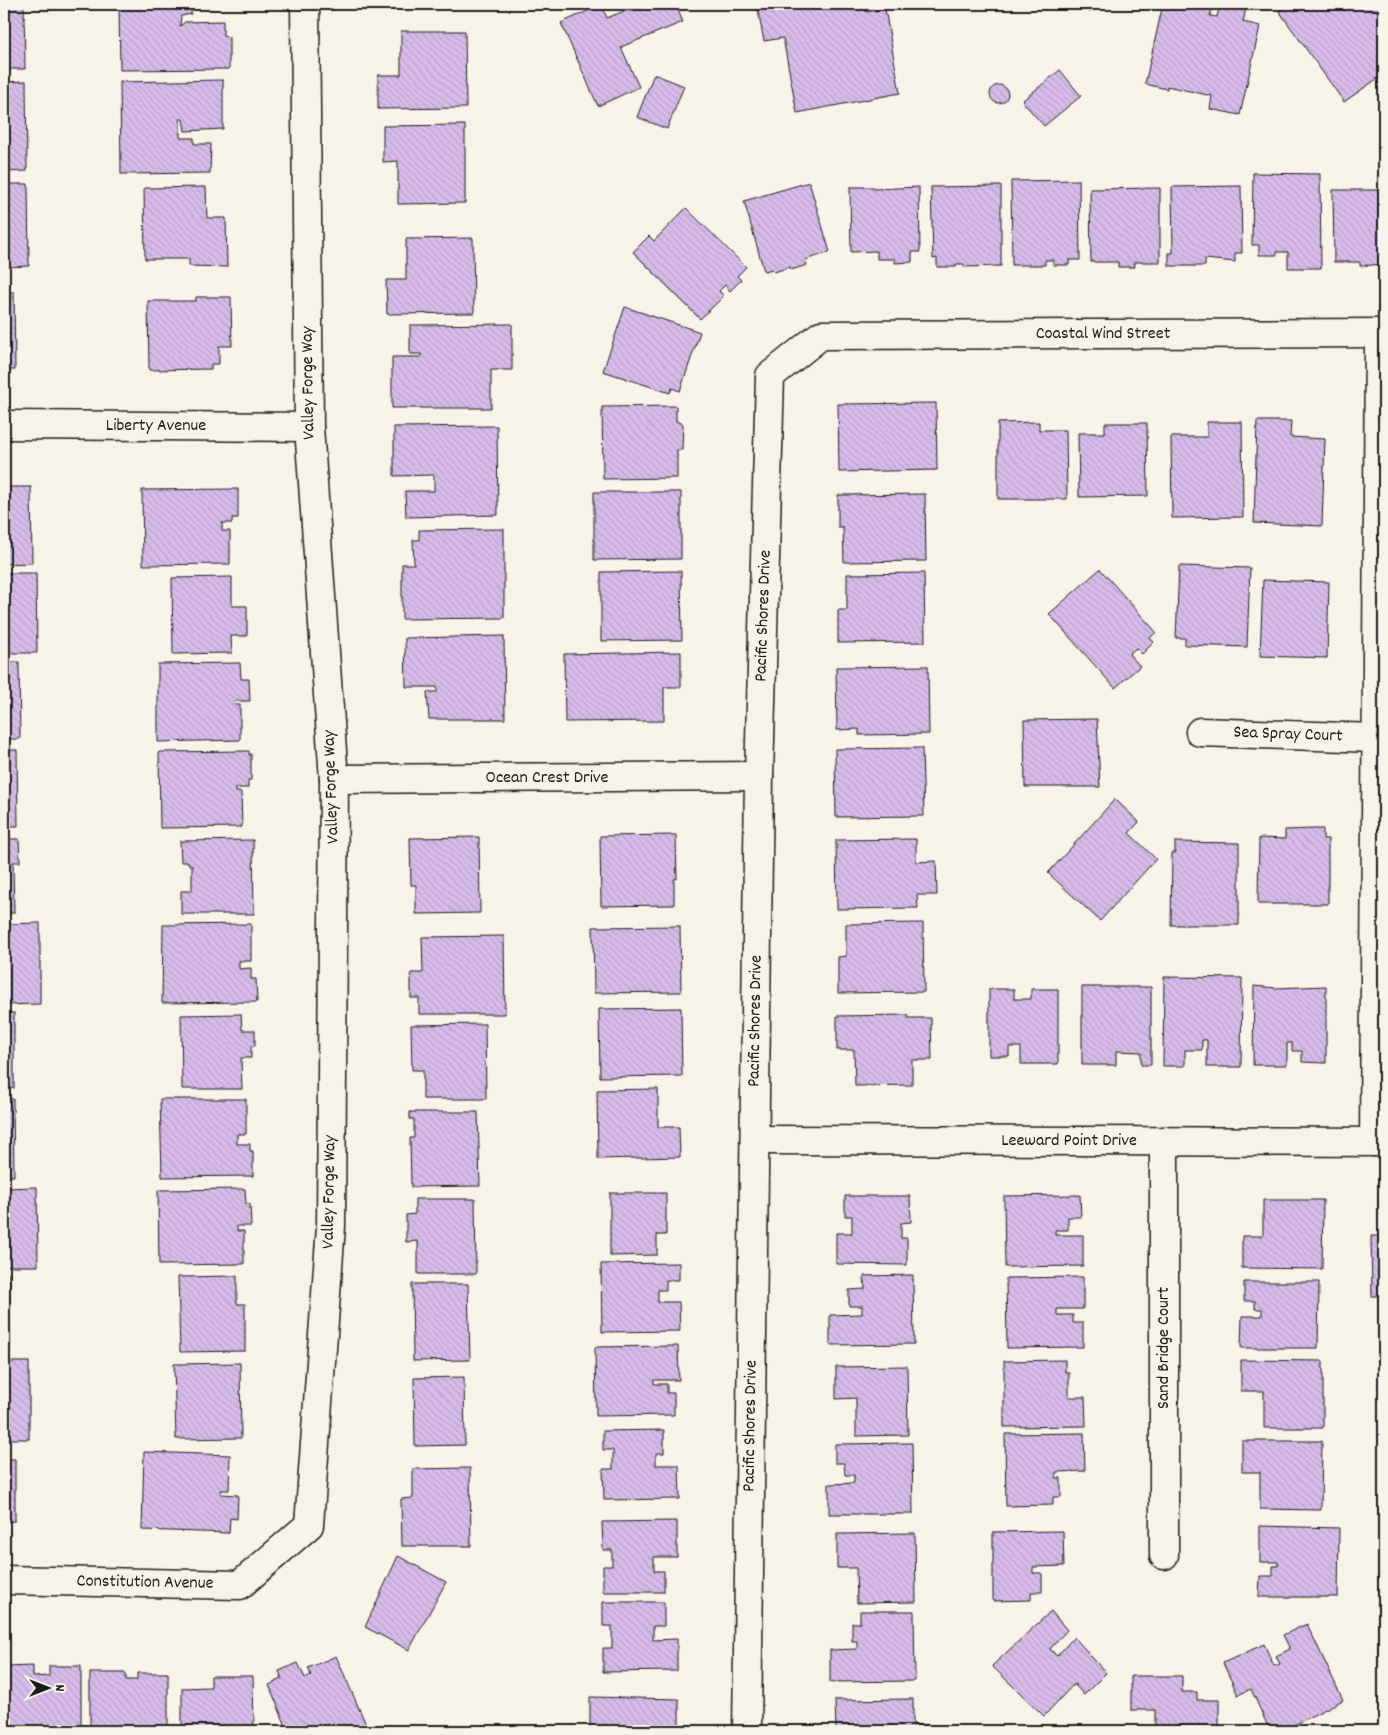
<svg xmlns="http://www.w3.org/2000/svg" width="1388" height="1735" font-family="Dekko,sans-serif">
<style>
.building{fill:url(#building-back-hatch);stroke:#1c1c1c}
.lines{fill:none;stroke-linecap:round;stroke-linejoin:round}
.street-casing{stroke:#1c1c1c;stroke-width:31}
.street{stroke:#f7f3e8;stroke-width:28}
.labels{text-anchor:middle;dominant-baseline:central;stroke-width:5;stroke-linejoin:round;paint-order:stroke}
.street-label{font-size:18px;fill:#1c1c1c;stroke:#f7f3e8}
</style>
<defs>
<pattern id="building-back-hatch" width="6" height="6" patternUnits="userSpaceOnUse" patternTransform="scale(1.25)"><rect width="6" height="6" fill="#d7bcea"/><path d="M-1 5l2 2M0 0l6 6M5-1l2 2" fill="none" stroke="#b8a1c8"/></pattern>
</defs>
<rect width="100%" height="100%" fill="#f7f3e8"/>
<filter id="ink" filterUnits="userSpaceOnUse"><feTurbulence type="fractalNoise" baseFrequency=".02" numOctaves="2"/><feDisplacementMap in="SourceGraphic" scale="10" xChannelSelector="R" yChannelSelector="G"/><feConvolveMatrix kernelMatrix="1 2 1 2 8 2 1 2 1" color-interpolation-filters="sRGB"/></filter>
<g filter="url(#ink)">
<g class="building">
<polygon points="4,4 24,4 25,69 4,69"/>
<polygon points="119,4 212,4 212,7 192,7 191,14 181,16 180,26 185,22 223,21 223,35 229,37 229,69 120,70"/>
<polygon points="378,4 483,4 483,5 378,6"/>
<polygon points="629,4 675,4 683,22 621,47 639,87 598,106 561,23 601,5 607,18 631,8"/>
<polygon points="766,4 813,4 813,7 823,4 865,4 866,12 885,9 900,93 797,113 783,38 764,41 757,5"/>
<polygon points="1085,4 1107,4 1089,12"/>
<polygon points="1163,4 1213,4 1210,16 1217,17 1220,4 1246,8 1243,22 1260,26 1240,115 1210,109 1212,96 1167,86 1167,89 1145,84"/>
<polygon points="1290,4 1339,4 1344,11 1352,5 1350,4 1384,4 1384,74 1344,102 1279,11"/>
<polygon points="401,31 465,31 466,108 378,109 378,75 401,75"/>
<polygon points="1060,70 1081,96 1044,126 1022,101"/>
<polygon points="654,74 684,86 667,129 637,117"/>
<polygon points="223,80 223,129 185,131 183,119 180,119 180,138 194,138 194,144 211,144 210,173 121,174 120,82"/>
<polygon points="26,81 27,171 4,172 4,82"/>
<circle cx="999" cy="94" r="9"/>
<polygon points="465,125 465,203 398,204 398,161 383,162 383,126"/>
<polygon points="1253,173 1320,174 1321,268 1288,268 1288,252 1277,252 1277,255 1259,255 1259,245 1252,245"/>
<polygon points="1079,180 1080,260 1069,260 1069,265 1053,265 1053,260 1045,260 1045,265 1012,265 1011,181"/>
<polygon points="809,182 830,252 805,260 807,265 791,270 790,267 774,272 773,269 764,271 744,201"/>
<polygon points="4,184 28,184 29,266 4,267"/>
<polygon points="1001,186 1001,266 964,267 964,264 956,264 956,267 937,267 937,258 933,259 931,187"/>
<polygon points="1241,186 1242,253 1235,253 1235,262 1205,259 1205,266 1169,266 1169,253 1173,253 1172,187"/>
<polygon points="206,187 207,218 226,218 227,267 189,266 189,259 145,259 144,188"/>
<polygon points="850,187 874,187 874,189 919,187 920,252 912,252 912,262 895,263 895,259 877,259 877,251 851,252"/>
<polygon points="1160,188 1160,262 1134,262 1135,267 1118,267 1118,262 1091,262 1090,189"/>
<polygon points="1333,190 1384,190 1384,264 1360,266 1360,262 1334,262"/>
<polygon points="686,208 746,267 737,276 741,280 730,291 725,285 719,291 724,296 700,319 633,252 649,236 654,241"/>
<polygon points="473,238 474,313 387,314 386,280 406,280 406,239"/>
<polygon points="4,292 14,292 15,370 4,370"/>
<polygon points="196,297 231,297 232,346 219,346 219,364 211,364 211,369 149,370 148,301 196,301"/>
<polygon points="625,307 700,332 680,391 672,388 670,393 603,371"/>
<polygon points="512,324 512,370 491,370 491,408 392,408 392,357 421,357 421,354 410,354 410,325"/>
<polygon points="936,403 937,470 839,472 838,404"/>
<polygon points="676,406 676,421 683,424 682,450 677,450 677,478 603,479 602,407"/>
<polygon points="1257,421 1291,421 1290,437 1325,439 1322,526 1254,523"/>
<polygon points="1039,422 1039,430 1066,430 1067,499 998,499 998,423"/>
<polygon points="1207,422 1242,422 1243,517 1172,518 1171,437 1207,437"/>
<polygon points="1105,423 1147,423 1148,496 1079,497 1078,433 1105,433"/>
<polygon points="497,426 498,515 406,517 405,491 434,491 434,475 394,476 394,427"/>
<polygon points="4,487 31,487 32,563 4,564"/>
<polygon points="238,489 238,518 232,518 232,523 222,523 222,531 230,531 230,564 143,565 142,490"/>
<polygon points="594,492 681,492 681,559 594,560"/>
<polygon points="925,494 926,561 844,562 843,527 838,527 838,495"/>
<polygon points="504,529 504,618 402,619 402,564 414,564 413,540 419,540 419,530"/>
<polygon points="1179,566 1250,568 1247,647 1185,645 1185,638 1176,638"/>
<polygon points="1100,569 1156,632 1150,638 1154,642 1142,654 1136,648 1129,654 1140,666 1115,688 1049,614"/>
<polygon points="681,571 682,640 601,641 601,572"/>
<polygon points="4,573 36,573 37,653 4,653"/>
<polygon points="924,573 925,642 838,643 838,610 847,610 847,574"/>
<polygon points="232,577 232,606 247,606 247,636 231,636 232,653 173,654 172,578"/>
<polygon points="1263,580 1329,582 1327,658 1260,656"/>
<polygon points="504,636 505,719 429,719 427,692 437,692 437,687 406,687 405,638"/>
<polygon points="681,652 681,687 664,687 664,721 565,722 564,654"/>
<polygon points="4,662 19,662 20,739 4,739"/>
<polygon points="240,663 241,679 249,679 250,701 234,701 235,705 240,705 240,740 158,742 158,664"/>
<polygon points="928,666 929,734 859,735 859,729 837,730 836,667"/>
<polygon points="1097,719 1100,787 1025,787 1024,720"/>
<polygon points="922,748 924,816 836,817 835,749"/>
<polygon points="4,750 17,750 18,826 4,826"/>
<polygon points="249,751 249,755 251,754 251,780 248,780 248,788 236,788 236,792 241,792 242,827 160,828 159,752"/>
<polygon points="1115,799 1139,822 1129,833 1156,859 1100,921 1048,873"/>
<polygon points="1314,829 1323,829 1323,839 1328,839 1328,904 1258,904 1259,838 1285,839 1285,830"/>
<polygon points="676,835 677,879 674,879 674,905 601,906 600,836"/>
<polygon points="479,837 480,913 416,914 416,885 411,885 410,838"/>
<polygon points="4,839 19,839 20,862 13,862 14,913 4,913"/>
<polygon points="916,839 916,862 936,861 937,895 917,895 918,908 837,909 836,840"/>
<polygon points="253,840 254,914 181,914 181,891 192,891 192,865 189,865 189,862 181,862 180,841"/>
<polygon points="1175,842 1239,843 1239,925 1171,925 1172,853 1175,853"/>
<polygon points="40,923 40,1004 4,1005 4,924"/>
<polygon points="923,923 924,992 838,993 838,957 846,956 846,924"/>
<polygon points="251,924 251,961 239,961 239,969 251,968 251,979 256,979 257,1002 162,1003 163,925"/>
<polygon points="680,926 681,992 594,993 593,927"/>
<polygon points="504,936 505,1014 419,1014 419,998 411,998 411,973 423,973 422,937"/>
<polygon points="1164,977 1242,978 1241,1067 1207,1067 1207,1040 1202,1040 1202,1050 1185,1050 1185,1066 1163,1066"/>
<polygon points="1254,986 1276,988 1326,986 1326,1063 1302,1062 1302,1051 1292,1051 1292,1043 1287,1043 1287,1065 1253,1065"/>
<polygon points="1082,987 1151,987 1151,1065 1141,1065 1141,1052 1116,1051 1116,1065 1082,1065"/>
<polygon points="989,989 1014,989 1014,999 1031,999 1031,989 1058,989 1058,1064 1021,1064 1021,1047 1009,1047 1009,1056 989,1056"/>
<polygon points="681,1008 682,1076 600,1077 599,1009"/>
<rect x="4" y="1013" width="10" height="75"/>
<polygon points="241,1014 242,1030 255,1030 255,1046 251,1046 251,1058 241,1058 242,1089 182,1089 181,1015"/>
<polygon points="908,1015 908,1018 931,1018 932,1060 912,1060 912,1085 855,1086 854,1050 837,1050 837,1016"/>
<polygon points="485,1024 486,1099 423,1099 423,1070 412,1070 411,1025"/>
<polygon points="658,1089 658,1127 679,1127 680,1157 598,1159 597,1090"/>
<polygon points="4,1099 13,1099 14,1176 4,1176"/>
<polygon points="160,1099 246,1099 246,1134 237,1134 237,1144 250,1144 250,1151 253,1151 253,1176 162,1177"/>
<polygon points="410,1112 478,1112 480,1186 411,1187 410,1138 414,1138 414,1119 410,1119"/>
<polygon points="37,1187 38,1266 4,1266 4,1188"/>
<polygon points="245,1189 246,1204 250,1204 251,1226 237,1226 237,1231 244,1231 244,1264 159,1265 158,1190"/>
<polygon points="610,1193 666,1193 666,1235 657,1235 657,1255 610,1256"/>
<polygon points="1080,1195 1081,1217 1068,1217 1068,1230 1055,1230 1055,1235 1083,1235 1083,1266 1005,1267 1004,1196"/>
<polygon points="845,1196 910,1196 911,1222 901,1223 901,1238 907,1238 907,1265 836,1264 836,1233 852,1233 852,1216 845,1216"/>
<polygon points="415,1199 475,1199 476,1274 418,1274 418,1241 406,1242 406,1215 415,1214"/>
<polygon points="1263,1200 1323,1200 1322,1269 1242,1268 1242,1236 1263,1236"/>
<polygon points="1371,1236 1384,1236 1384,1298 1383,1296 1372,1296"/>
<polygon points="679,1263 679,1280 666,1280 666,1290 658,1290 658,1302 679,1302 680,1331 602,1332 601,1264"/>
<polygon points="4,1274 9,1274 10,1351 4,1351"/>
<polygon points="913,1275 914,1344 830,1345 830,1315 862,1314 862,1306 849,1306 849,1290 865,1289 864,1276"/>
<polygon points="237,1276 237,1304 245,1304 245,1351 180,1352 178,1277"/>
<polygon points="1083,1277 1083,1309 1057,1309 1057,1315 1073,1315 1073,1323 1083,1323 1083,1347 1007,1348 1006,1278"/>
<polygon points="1244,1282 1319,1282 1318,1348 1241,1348 1242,1316 1262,1316 1262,1309 1255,1309 1255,1301 1244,1301"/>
<polygon points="412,1284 468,1284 470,1360 413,1361"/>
<polygon points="678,1346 679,1380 654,1380 654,1384 667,1384 667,1393 674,1393 674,1415 596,1416 595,1347"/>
<polygon points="1065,1360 1065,1372 1069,1372 1069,1397 1085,1397 1086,1426 1004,1427 1004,1361"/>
<polygon points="1241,1360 1323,1361 1323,1428 1264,1428 1264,1391 1241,1391"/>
<rect x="4" y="1362" width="25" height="77"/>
<polygon points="240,1363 241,1438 176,1439 174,1364"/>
<polygon points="907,1366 908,1435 856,1436 856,1398 836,1399 836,1367"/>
<polygon points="464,1377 465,1445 415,1446 414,1378"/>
<polygon points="664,1430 664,1453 656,1453 656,1465 679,1465 680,1499 604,1500 603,1469 613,1469 613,1450 603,1450 603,1431"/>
<polygon points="1084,1433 1085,1471 1056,1472 1056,1478 1061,1478 1061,1497 1053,1497 1053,1505 1006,1506 1005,1434"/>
<polygon points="1242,1441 1322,1441 1321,1510 1260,1509 1260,1472 1242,1472"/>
<polygon points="912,1443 913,1514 829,1514 829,1484 854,1483 854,1475 845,1475 844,1463 835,1463 835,1444"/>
<polygon points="144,1452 230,1455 229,1490 221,1490 221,1494 238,1495 237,1519 230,1518 229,1533 142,1530"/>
<polygon points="4,1459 15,1459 15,1521 4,1522"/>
<polygon points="470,1468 471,1546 402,1546 401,1499 413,1498 413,1469"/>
<polygon points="677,1521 677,1557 654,1557 654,1571 664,1571 664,1592 603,1592 603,1566 612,1566 612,1550 603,1550 602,1522"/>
<polygon points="1260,1526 1339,1528 1338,1597 1259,1597 1260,1576 1273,1576 1273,1566 1278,1566 1278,1562 1260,1562"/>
<polygon points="1063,1531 1064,1566 1033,1567 1033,1573 1042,1573 1042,1592 1031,1592 1031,1600 993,1601 993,1532"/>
<polygon points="915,1533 916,1602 857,1603 856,1568 837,1568 837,1534"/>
<polygon points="398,1556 446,1582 409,1650 365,1627"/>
<polygon points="603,1602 664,1602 664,1626 653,1626 653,1640 677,1639 677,1671 603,1672 603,1648 612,1648 612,1626 603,1626"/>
<polygon points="860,1611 914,1611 915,1681 830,1682 830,1650 857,1649 857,1641 852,1641 852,1623 860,1623"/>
<polygon points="1051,1611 1067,1630 1050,1649 1057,1656 1074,1637 1106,1673 1084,1695 1074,1684 1044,1716 992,1666"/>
<polygon points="1307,1624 1343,1700 1282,1731 1270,1731 1251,1689 1238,1695 1223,1663 1264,1644 1274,1666 1280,1664 1276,1656 1290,1649 1283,1635"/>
<polygon points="336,1656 368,1729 364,1731 288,1731 269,1685 282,1679 279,1671 298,1663 305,1678 311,1675 308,1668"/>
<polygon points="33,1666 33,1677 49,1676 49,1666 81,1666 81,1731 4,1731 4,1667"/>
<polygon points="90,1673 126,1673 126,1680 137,1680 137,1673 168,1673 168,1731 90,1731"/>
<polygon points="211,1676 253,1676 254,1731 182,1731 182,1688 211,1687"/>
<polygon points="1131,1676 1182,1676 1182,1692 1197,1692 1197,1700 1219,1700 1219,1731 1155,1731 1155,1710 1131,1710"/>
<polygon points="590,1697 679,1699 679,1731 590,1731"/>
<polygon points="913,1699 913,1725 929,1725 929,1731 836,1731 835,1700"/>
</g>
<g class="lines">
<g class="street-casing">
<g id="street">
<polyline points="4,425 309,427"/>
<polyline points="1200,732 1376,738"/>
<polyline points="334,779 759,776"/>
<polyline points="755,1140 1384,1142"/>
<polyline points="1164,1141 1164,1555"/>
<polyline points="1374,1142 1379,333"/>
<polyline points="4,1580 240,1585 309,1525 331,1226 334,779 309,427 305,4"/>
<polyline points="747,1731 759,776 770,376 821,335 1384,333"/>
</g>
</g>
<use href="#street" class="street"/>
</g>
</g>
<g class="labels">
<g class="street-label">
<text x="1103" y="334">Coastal Wind Street</text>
<text transform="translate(309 383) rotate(-91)">Valley Forge Way</text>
<text x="156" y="426">Liberty Avenue</text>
<text transform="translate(764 616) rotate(-88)">Pacific Shores Drive</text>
<text transform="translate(1288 735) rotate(2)">Sea Spray Court</text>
<text x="547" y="778">Ocean Crest Drive</text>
<text transform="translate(332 787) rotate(-92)">Valley Forge Way</text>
<text transform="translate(756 1021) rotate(-89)">Pacific Shores Drive</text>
<text x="1069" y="1141">Leeward Point Drive</text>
<text transform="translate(330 1192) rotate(-89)">Valley Forge Way</text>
<text transform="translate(1164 1348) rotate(-90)">Sand Bridge Court</text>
<text transform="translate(751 1426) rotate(-89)">Pacific Shores Drive</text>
<text transform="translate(145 1583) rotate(1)">Constitution Avenue</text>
</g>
</g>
<rect width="1388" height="1735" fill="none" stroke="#f7f3e8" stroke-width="20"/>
<rect x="10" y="10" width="1368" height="1715" fill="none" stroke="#1c1c1c" stroke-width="2" filter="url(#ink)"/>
<g transform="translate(48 1688) rotate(90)" stroke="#f7f3e8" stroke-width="4" paint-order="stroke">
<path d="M0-4L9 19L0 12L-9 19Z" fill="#1c1c1c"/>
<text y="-8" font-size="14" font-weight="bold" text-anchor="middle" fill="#1c1c1c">N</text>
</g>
</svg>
